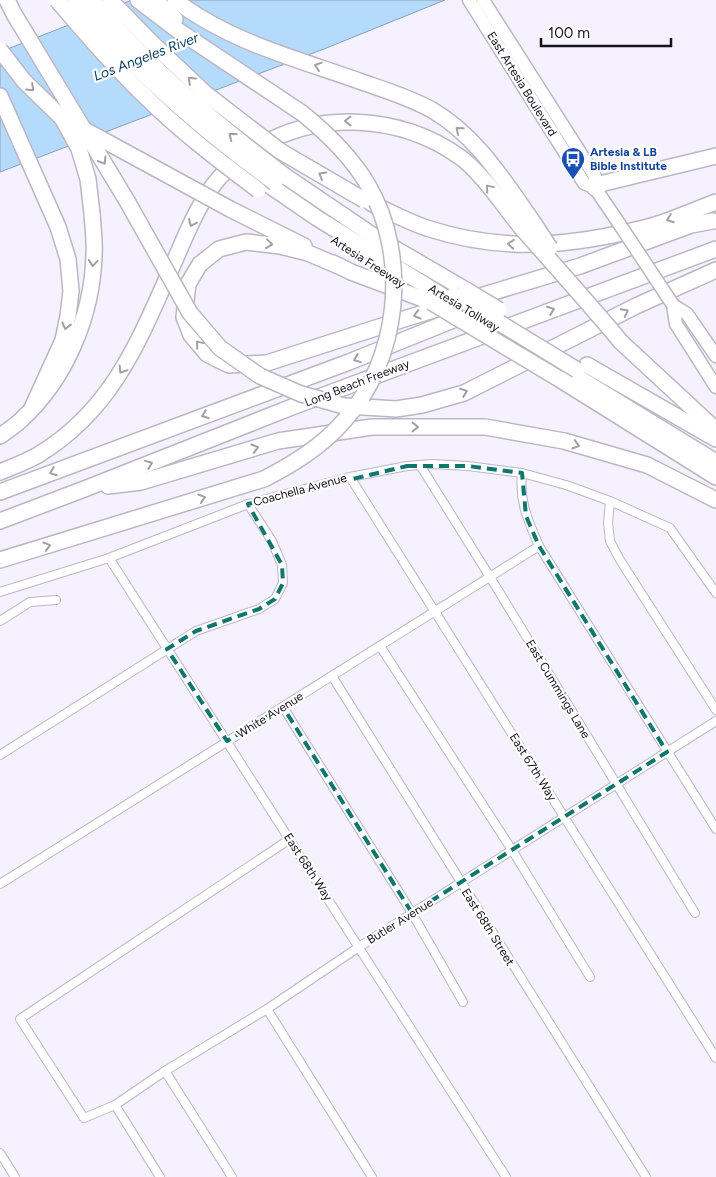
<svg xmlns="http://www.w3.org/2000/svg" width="716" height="1177" font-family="Figtree,sans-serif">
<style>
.water{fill:#b5dbfc;stroke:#859fb7}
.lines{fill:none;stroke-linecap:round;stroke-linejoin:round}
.minor-casing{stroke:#bcb6c3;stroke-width:10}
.primary-casing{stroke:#bcb6c3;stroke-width:15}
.motorway-casing{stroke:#bcb6c3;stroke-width:18}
.minor{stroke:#fff;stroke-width:8}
.primary{stroke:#fff;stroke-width:12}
.motorway{stroke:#fff;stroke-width:15}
.primary-bridge-casing{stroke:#bcb6c3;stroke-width:15;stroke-linecap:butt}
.motorway-bridge-casing{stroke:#bcb6c3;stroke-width:18;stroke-linecap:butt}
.primary-bridge{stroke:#fff;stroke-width:12}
.motorway-bridge{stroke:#fff;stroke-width:15}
.oneway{stroke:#a1a0a2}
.marked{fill:none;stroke:#0f766e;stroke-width:4;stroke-dasharray:10 6;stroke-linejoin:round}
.labels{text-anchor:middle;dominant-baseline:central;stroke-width:4.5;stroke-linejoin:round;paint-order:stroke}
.street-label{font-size:12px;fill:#141217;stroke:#fff}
.transit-label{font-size:12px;font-weight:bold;fill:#164399;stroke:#fff;text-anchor:start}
.water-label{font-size:14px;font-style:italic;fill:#0b3c5f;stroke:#fff}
</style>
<rect width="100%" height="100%" fill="#f6f1fe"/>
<polygon class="water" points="132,0 445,0 324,49 0,172 0,52"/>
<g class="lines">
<g class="minor-casing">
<g id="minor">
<polyline points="420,465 490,577 695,913"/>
<path d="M522 473C519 502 528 520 539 546L716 829"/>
<polyline points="350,477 716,1058"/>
<polyline points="610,501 608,523 610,541 620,560 716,710"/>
<polyline points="109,558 506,1177"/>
<polyline points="0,592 109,558 248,504 350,477 407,466 432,464 468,466 522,473 566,485 610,501 670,528 716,593"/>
<polyline points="0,621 30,602 56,600"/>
<polyline points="380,646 512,850 590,977"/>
<polyline points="332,676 646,1177"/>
<polyline points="283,707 412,913 463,1002"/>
<polyline points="0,755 196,631 259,609 275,599 283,583 282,565 272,541 248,504"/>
<polyline points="290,839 20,1019 84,1118 115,1105 165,1071 267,1009 359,947 716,721"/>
<polyline points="0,884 539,546"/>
<polyline points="267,1009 372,1177"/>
<polyline points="165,1071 232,1177"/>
<polyline points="115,1105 160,1177"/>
<polyline points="0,1153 15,1177"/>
</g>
</g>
<g class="primary-casing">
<g id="primary">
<polyline points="469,0 584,183 595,188"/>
<polyline points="483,0 595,176 595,188 616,219"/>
<polyline points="673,305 676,324 716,387"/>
<polyline points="673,305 687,314 716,356"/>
</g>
</g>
<g class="motorway-casing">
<g id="motorway">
<polyline points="7,0 14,14"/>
<polyline points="138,0 176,29 302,113"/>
<polyline points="155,0 175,19"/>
<path d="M175 0C229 42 298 59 362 82 385 90 411 98 432 110 477 136 504 181 533 222"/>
<polyline points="0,96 58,227 68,259 71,291 68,316 63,340 32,408"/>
<path d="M258 147C320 110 401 115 460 157 480 171 504 206 520 226"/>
<polyline points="285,176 375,237 466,290"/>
<polyline points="269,185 317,218 446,298"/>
<polyline points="595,188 604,183 716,156"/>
<path d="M371 203C390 212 410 223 430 229 505 253 573 246 648 227 671 221 694 210 716 202"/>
<polyline points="230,209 304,246"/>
<polyline points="333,263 351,272 431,302"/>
<polyline points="341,267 308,253 280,246 246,242 219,249 200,264 188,284 184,317 191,335 207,354 229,365 267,363 407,318 580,266 691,225 713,221"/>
<polyline points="621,342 716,430"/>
<polyline points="587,365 716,439"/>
<polyline points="569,372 716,462"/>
<polyline points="556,377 716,477"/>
<polyline points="365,407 396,409 422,405 464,393 636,306 716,270"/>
<path d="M0 436C7 431 15 426 21 420 66 379 92 316 94 256 95 243 93 228 92 214"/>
<path d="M0 472C12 467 26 462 38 455 112 410 138 343 171 269 185 238 197 204 219 178 225 172 232 166 238 159"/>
<polyline points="108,486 141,482 278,441 372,427 485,427 564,441 647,465 716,500"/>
<polyline points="0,492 349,362 488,306"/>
<polyline points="0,521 87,488 292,407 716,249"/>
<polyline points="0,560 264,479"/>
</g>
</g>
<use href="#minor" class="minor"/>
<use href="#primary" class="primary"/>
<use href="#motorway" class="motorway"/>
<g class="primary-bridge-casing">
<polyline id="primary-bridge" points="616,219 673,305"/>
</g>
<g class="motorway-bridge-casing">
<g id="motorway-bridge">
<path d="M57 0C87 35 117 70 151 102 184 134 221 162 258 190"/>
<path d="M75 0C92 18 107 36 124 54 170 102 222 144 275 183"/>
<path d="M92 0C149 68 215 123 285 176"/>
<polyline points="110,0 151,42 206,94 280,151 364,200"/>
<polyline points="14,14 127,201 190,313 220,348 260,376 301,394 344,406 365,407"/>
<polyline points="0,50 24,81 61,117 230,209"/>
<polyline points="62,118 79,149 88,179 92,214"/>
<polyline points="533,222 550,248"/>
<path d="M520 226C554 265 588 302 621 342"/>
<polyline points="466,290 499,310"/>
<polyline points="454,295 577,370"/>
<polyline points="431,302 556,377"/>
<path d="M264 479C293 464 321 447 343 422 400 360 410 257 368 185 351 156 328 134 302 113"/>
</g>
</g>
<use href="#primary-bridge" class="primary-bridge"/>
<use href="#motorway-bridge" class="motorway-bridge"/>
</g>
<defs><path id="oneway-chevron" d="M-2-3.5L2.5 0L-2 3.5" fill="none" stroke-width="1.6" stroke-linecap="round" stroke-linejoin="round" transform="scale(1.25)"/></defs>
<g class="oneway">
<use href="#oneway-chevron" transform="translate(318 66) rotate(-161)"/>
<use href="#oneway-chevron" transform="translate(191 80) rotate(-137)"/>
<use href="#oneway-chevron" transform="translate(31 88) rotate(43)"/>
<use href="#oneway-chevron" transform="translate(348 121) rotate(179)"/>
<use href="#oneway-chevron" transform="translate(459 130) rotate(-139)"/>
<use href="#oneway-chevron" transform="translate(232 136) rotate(-142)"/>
<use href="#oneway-chevron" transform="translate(103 161) rotate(59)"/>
<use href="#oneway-chevron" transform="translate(322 175) rotate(-150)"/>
<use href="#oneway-chevron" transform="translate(489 188) rotate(-130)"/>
<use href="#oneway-chevron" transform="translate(670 219) rotate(160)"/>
<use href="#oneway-chevron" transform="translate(192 223) rotate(115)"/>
<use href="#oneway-chevron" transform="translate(269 244) rotate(6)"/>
<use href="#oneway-chevron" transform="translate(511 244) rotate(-175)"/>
<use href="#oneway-chevron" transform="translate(93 263) rotate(95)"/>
<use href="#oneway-chevron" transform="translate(551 310) rotate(-21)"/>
<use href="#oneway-chevron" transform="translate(625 312) rotate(-27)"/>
<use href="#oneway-chevron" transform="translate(417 315) rotate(164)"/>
<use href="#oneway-chevron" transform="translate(66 326) rotate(104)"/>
<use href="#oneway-chevron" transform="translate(199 344) rotate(-130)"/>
<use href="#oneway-chevron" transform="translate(357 359) rotate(158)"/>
<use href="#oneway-chevron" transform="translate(122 370) rotate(122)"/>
<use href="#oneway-chevron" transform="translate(464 392) rotate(-21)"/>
<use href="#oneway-chevron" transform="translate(205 415) rotate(160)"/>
<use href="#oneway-chevron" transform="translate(415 427)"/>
<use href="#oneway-chevron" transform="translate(576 445) rotate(16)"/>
<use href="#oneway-chevron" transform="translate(255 448) rotate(-17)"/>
<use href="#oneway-chevron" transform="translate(149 464) rotate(-22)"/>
<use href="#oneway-chevron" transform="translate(53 472) rotate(159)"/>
<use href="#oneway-chevron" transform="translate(202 498) rotate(-17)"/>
<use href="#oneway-chevron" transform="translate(47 546) rotate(-17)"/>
</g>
<path class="marked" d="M407 466H468L522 473 526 516 539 546 667 752 412 913 283 707 227 741 167 649 196 631 259 609 275 599 283 583 282 565 248 504Z"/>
<defs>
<g id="bus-pin" transform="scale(1.25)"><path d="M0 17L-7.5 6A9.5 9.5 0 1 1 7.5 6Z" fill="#1a4fb4" stroke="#fff"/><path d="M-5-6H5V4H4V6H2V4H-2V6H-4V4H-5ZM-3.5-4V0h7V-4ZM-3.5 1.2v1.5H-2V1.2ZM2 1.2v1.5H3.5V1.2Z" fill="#fff"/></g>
</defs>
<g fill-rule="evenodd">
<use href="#bus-pin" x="573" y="159"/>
</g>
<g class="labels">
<g class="street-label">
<text transform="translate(522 84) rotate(58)">East Artesia Boulevard</text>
<text transform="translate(368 262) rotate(33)">Artesia Freeway</text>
<text transform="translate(464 308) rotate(31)">Artesia Tollway</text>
<text transform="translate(357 383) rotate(-21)">Long Beach Freeway</text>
<text transform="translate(300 490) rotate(-15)">Coachella Avenue</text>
<text transform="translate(558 689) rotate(59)">East Cummings Lane</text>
<text transform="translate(270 715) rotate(-32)">White Avenue</text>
<text transform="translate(533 767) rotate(58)">East 67th Way</text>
<text transform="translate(308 867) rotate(57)">East 68th Way</text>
<text transform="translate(400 921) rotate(-32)">Butler Avenue</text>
<text transform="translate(488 927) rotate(58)">East 68th Street</text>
</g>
<g class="transit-label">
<text x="590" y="152">Artesia &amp; LB<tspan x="590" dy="14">Bible Institute</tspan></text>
</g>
<g class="water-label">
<text transform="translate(146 57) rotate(-21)">Los Angeles River</text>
</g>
</g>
<path d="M541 38v8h130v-8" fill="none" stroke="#141217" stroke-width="2.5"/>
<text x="548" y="38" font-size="15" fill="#141217" stroke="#ffffff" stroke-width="4" paint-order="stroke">100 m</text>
</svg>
